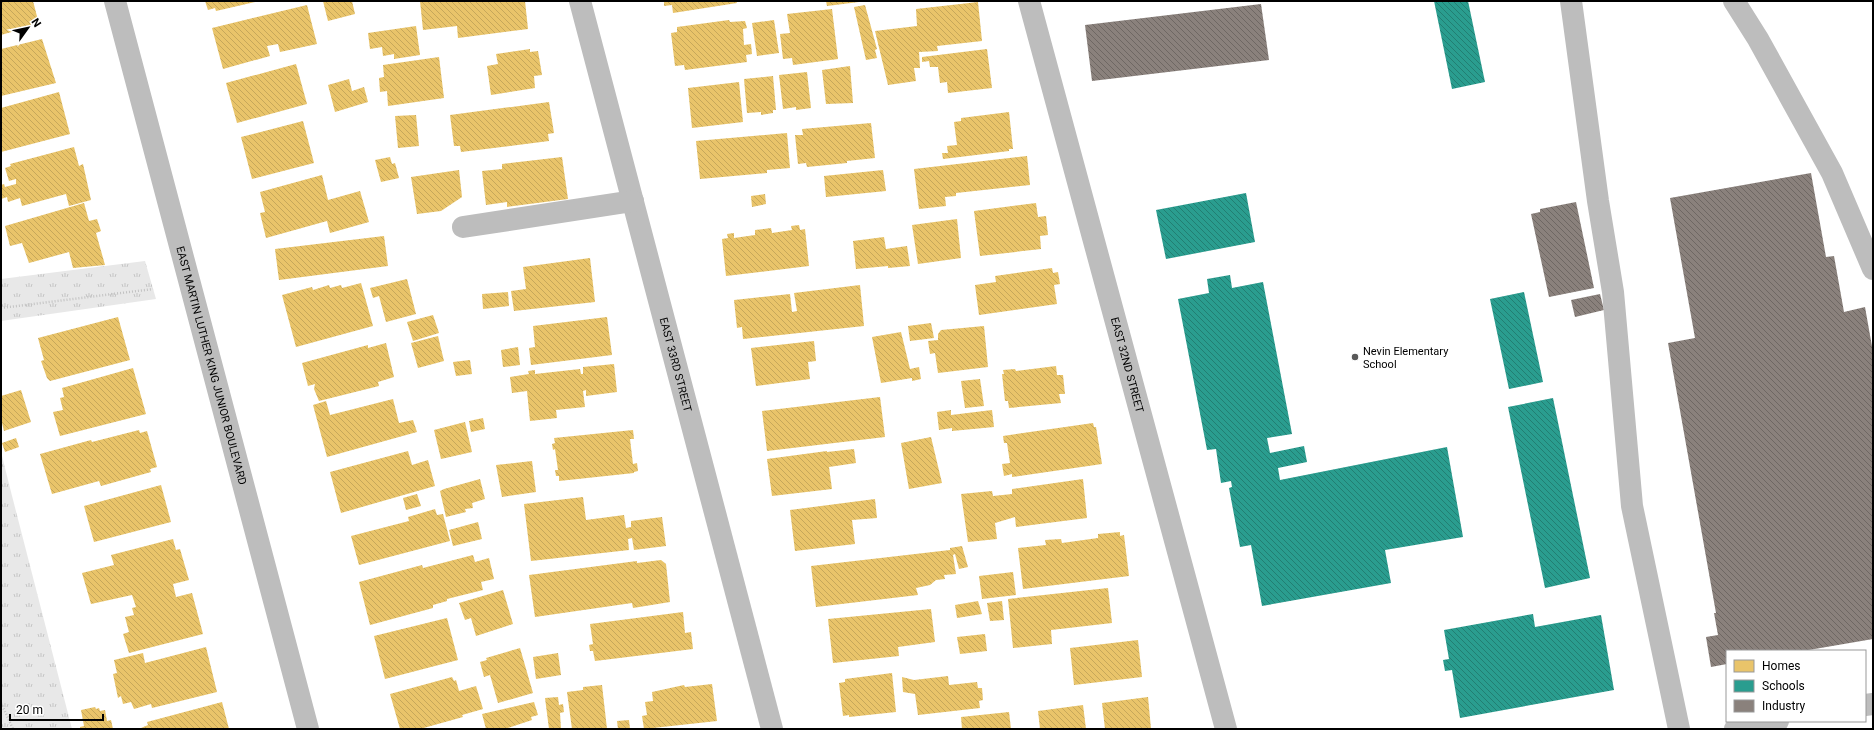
<svg xmlns="http://www.w3.org/2000/svg" width="1874" height="730" font-family="Roboto,sans-serif">
<style>
.grass{fill:url(#grass-tufts)}
.homes{fill:url(#homes-back-hatch)}
.schools{fill:url(#schools-back-hatch)}
.industry{fill:url(#industry-back-hatch)}
.lines{fill:none;stroke-linecap:round;stroke-linejoin:round}
.path{stroke:#c2c2c2;stroke-width:2.5;stroke-dasharray:1 2;stroke-linecap:butt}
.minor{stroke:#bdbdbd;stroke-width:22}
.poi-dot{fill:#595959;stroke:#fff;stroke-width:1.5}
.labels{text-anchor:middle;dominant-baseline:central;stroke-width:4;stroke-linejoin:round;paint-order:stroke}
.poi-label{font-size:11px;fill:#000;stroke:#fff;text-anchor:start}
.street-label{font-size:11px;fill:#000;stroke:#fff}
</style>
<defs>
<pattern id="grass-tufts" width="24" height="20" patternUnits="userSpaceOnUse"><rect width="24" height="20" fill="#e8e8e8"/><path d="M3 7l-1-3M5 7V3M7 7l1-3M15 17l-1-3M17 17v-4M19 17l1-3" fill="none" stroke="#c5c5c5"/></pattern>
<pattern id="homes-back-hatch" width="6" height="6" patternUnits="userSpaceOnUse"><rect width="6" height="6" fill="#e9c46a"/><path d="M-1 5l2 2M0 0l6 6M5-1l2 2" fill="none" stroke="#c6a75a"/></pattern>
<pattern id="schools-back-hatch" width="6" height="6" patternUnits="userSpaceOnUse"><rect width="6" height="6" fill="#2a9d8f"/><path d="M-1 5l2 2M0 0l6 6M5-1l2 2" fill="none" stroke="#227e72"/></pattern>
<pattern id="industry-back-hatch" width="6" height="6" patternUnits="userSpaceOnUse"><rect width="6" height="6" fill="#8a817c"/><path d="M-1 5l2 2M0 0l6 6M5-1l2 2" fill="none" stroke="#6e6763"/></pattern>
</defs>
<rect width="100%" height="100%" fill="#fff"/>
<g class="grass">
<polygon points="145,261 156,299 1,321 1,279"/>
<polygon points="1,452 10,488 72,729 1,729"/>
</g>
<g class="homes">
<polygon points="1,1 33,1 39,24 1,35"/>
<polygon points="205,1 255,1 255,2 216,11 215,8 208,10"/>
<polygon points="323,1 352,1 355,14 328,21"/>
<polygon points="420,1 525,1 528,29 458,38 457,26 423,30"/>
<polygon points="664,1 736,1 737,3 673,13 672,5 664,6"/>
<polygon points="826,1 859,1 859,2 827,6"/>
<polygon points="978,2 982,41 937,46 938,51 919,52 920,68 914,68 916,81 888,85 875,31 917,26 916,9"/>
<polygon points="307,5 317,44 280,52 278,44 267,46 270,56 223,69 212,28"/>
<polygon points="865,5 877,49 875,50 877,58 866,60 854,7"/>
<polygon points="832,9 838,59 793,65 792,58 783,59 780,34 790,33 787,14"/>
<polygon points="729,20 730,22 745,21 747,28 743,29 744,45 751,44 752,54 746,55 747,62 685,70 684,65 675,66 671,33 677,32 677,27"/>
<polygon points="774,20 779,53 757,56 752,23"/>
<polygon points="416,26 420,55 394,59 394,54 383,56 382,47 370,49 368,33"/>
<polygon points="42,39 56,83 1,96 1,49"/>
<polygon points="530,49 530,52 538,51 542,75 534,76 535,88 491,95 487,66 498,64 496,54"/>
<polygon points="987,49 992,88 948,93 947,82 940,83 938,67 930,67 929,61 922,62 922,57"/>
<polygon points="439,57 444,98 388,106 387,91 380,92 379,78 384,77 383,65"/>
<polygon points="296,64 307,104 237,123 226,83"/>
<polygon points="850,66 853,103 826,104 822,70"/>
<polygon points="807,72 811,108 796,110 796,107 783,109 779,75"/>
<polygon points="773,76 776,110 773,110 773,113 761,115 761,112 747,113 744,79"/>
<polygon points="349,79 352,91 364,87 368,102 335,112 328,85"/>
<polygon points="739,82 743,122 692,128 688,88"/>
<polygon points="59,92 70,134 1,152 1,108"/>
<polygon points="549,102 554,133 548,134 549,141 461,152 460,146 454,146 450,115"/>
<polygon points="1009,112 1013,149 1009,149 1009,151 943,159 942,153 948,153 947,146 957,145 954,122 961,121 961,118"/>
<polygon points="416,115 419,146 398,148 395,116"/>
<polygon points="303,121 314,163 252,179 241,137"/>
<polygon points="871,123 875,158 847,161 847,163 807,167 806,163 798,164 795,135 803,135 802,129"/>
<polygon points="787,133 790,168 767,170 767,173 700,179 696,141"/>
<polygon points="74,147 79,166 83,164 91,200 69,206 66,194 22,206 20,198 8,202 7,197 1,199 1,185 4,184 5,187 16,184 16,179 9,181 5,168 11,166 10,164"/>
<polygon points="1027,156 1030,185 956,193 956,196 945,197 946,206 919,209 914,169"/>
<polygon points="390,157 392,164 395,163 399,178 381,182 375,160"/>
<polygon points="562,157 568,199 507,207 507,202 486,205 482,171 502,169 502,164"/>
<polygon points="459,170 462,197 441,211 417,214 411,177"/>
<polygon points="883,170 886,191 826,197 824,176"/>
<polygon points="322,175 328,200 360,191 369,222 330,233 327,221 266,238 260,213 265,212 260,192"/>
<polygon points="765,194 766,204 752,207 751,196"/>
<polygon points="84,203 89,221 97,219 101,231 96,233 105,265 73,268 69,252 29,263 22,243 10,246 5,226"/>
<polygon points="1036,203 1038,217 1046,216 1048,235 1040,236 1041,249 980,256 974,211"/>
<polygon points="957,219 961,258 918,264 912,225"/>
<polygon points="799,225 800,230 805,229 809,266 726,276 722,239 728,238 727,234 734,233 734,238 755,235 755,230 771,228 772,233 792,230 791,226"/>
<polygon points="384,236 388,266 279,280 275,249"/>
<polygon points="884,237 886,249 907,246 910,266 888,268 888,266 856,269 853,241"/>
<polygon points="590,258 595,302 514,311 511,291 526,289 523,267"/>
<polygon points="1052,268 1053,273 1058,272 1060,284 1054,285 1057,304 979,315 975,285 996,282 995,276"/>
<polygon points="407,279 416,314 386,322 379,296 373,298 370,288"/>
<polygon points="361,283 373,326 296,347 282,295 312,287 313,290 329,285 330,288 341,285 342,288"/>
<polygon points="860,285 864,326 743,339 742,327 737,328 734,300 790,294 792,312 797,311 794,293"/>
<polygon points="508,292 509,306 483,309 482,294"/>
<polygon points="433,315 439,333 413,341 407,322"/>
<polygon points="118,317 130,360 50,381 47,378 41,361 44,360 38,338"/>
<polygon points="607,317 612,355 531,365 529,348 535,347 533,326"/>
<polygon points="931,323 934,338 910,341 908,326"/>
<polygon points="984,326 988,367 938,373 935,353 930,354 928,341 938,340 938,334 941,330"/>
<polygon points="901,332 910,369 919,367 921,379 912,381 912,378 881,383 872,337"/>
<polygon points="438,336 444,361 418,368 411,343"/>
<polygon points="814,341 816,361 808,362 810,379 756,386 751,348"/>
<polygon points="386,343 394,377 378,382 379,386 319,401 314,389 315,384 308,386 302,363 368,345 368,348"/>
<polygon points="518,347 520,365 503,367 501,350"/>
<polygon points="470,360 472,374 456,376 453,362"/>
<polygon points="614,364 617,392 586,396 586,390 583,391 585,407 556,410 557,418 530,421 527,391 512,393 510,377 529,374 528,371 535,370 535,374 580,369 581,374 583,374 583,367"/>
<polygon points="1056,366 1057,375 1063,375 1065,394 1059,394 1061,403 1009,408 1008,401 1005,401 1002,374 1004,374 1003,370 1015,369 1016,371"/>
<polygon points="133,368 146,414 60,436 53,412 63,410 60,398 64,397 62,388"/>
<polygon points="980,379 984,406 965,408 961,381"/>
<polygon points="21,390 31,422 4,431 1,419 1,396"/>
<polygon points="880,397 885,437 767,451 762,411"/>
<polygon points="393,399 399,423 413,420 417,432 327,457 313,405 326,401 330,415"/>
<polygon points="951,410 951,415 992,410 994,427 952,431 952,428 939,430 937,412"/>
<polygon points="483,418 485,429 471,432 469,421"/>
<polygon points="465,422 472,452 441,459 434,430"/>
<polygon points="1093,423 1094,427 1096,427 1102,464 1012,477 1012,474 1004,476 1002,464 1010,463 1007,443 1004,443 1003,436"/>
<polygon points="139,430 140,433 147,431 157,467 150,469 151,472 101,486 99,481 52,494 40,454 91,440 92,442"/>
<polygon points="633,430 634,439 630,439 633,464 637,463 638,471 634,472 634,473 559,481 559,476 556,476 555,470 558,470 555,449 553,450 552,444 555,443 554,438"/>
<polygon points="931,437 942,483 909,489 901,443"/>
<polygon points="16,438 19,447 5,452 2,443"/>
<polygon points="854,449 856,463 829,467 832,489 772,496 767,459 827,451 827,452"/>
<polygon points="408,451 412,465 428,460 435,486 341,513 330,472"/>
<polygon points="532,461 536,492 502,497 496,465"/>
<polygon points="480,479 485,499 472,503 473,508 465,509 466,512 446,517 440,491 444,489"/>
<polygon points="1083,479 1087,518 1016,527 1015,517 995,523 997,539 968,542 961,494 992,491 993,496 1012,494 1012,489"/>
<polygon points="161,485 171,522 94,542 84,506"/>
<polygon points="417,494 421,506 406,510 403,498"/>
<polygon points="583,497 586,520 624,515 626,528 631,527 631,521 662,517 666,546 634,550 632,538 628,539 629,550 531,561 524,504"/>
<polygon points="875,499 877,518 852,520 855,544 795,551 790,510"/>
<polygon points="435,509 437,515 443,514 450,541 359,565 351,536 409,521 408,517"/>
<polygon points="478,522 482,539 453,546 449,530"/>
<polygon points="1120,532 1120,536 1124,535 1129,576 1023,589 1018,548 1046,545 1045,540 1061,539 1062,543 1098,538 1098,534"/>
<polygon points="173,539 176,550 180,549 189,580 173,584 176,597 192,593 203,634 129,653 123,634 129,632 125,617 134,615 132,608 136,607 132,595 91,604 82,573 114,565 111,555"/>
<polygon points="962,546 968,567 959,569 955,554 953,555 956,574 944,575 945,579 936,580 930,585 916,588 918,595 816,607 811,566 950,550 950,548"/>
<polygon points="473,555 475,562 489,558 494,579 481,582 483,590 447,599 447,601 433,605 433,608 370,625 359,582 422,565 423,568"/>
<polygon points="661,560 666,564 670,602 633,608 632,603 535,617 529,575 637,561 637,563"/>
<polygon points="1013,572 1016,595 982,599 979,576"/>
<polygon points="1108,588 1112,623 1051,630 1052,644 1013,648 1008,599"/>
<polygon points="503,590 513,624 476,636 471,618 465,620 459,603"/>
<polygon points="978,601 982,614 957,618 955,605"/>
<polygon points="1002,601 1004,620 990,621 987,603"/>
<polygon points="931,609 935,642 898,647 899,656 833,663 828,619"/>
<polygon points="683,612 685,633 691,632 693,649 595,661 593,651 590,651 589,645 593,644 590,624"/>
<polygon points="447,618 458,660 385,679 374,636"/>
<polygon points="985,634 987,651 960,654 957,637"/>
<polygon points="1138,640 1142,677 1074,685 1070,648"/>
<polygon points="206,647 217,692 152,708 151,704 134,709 131,702 123,704 121,696 118,698 113,674 117,673 114,660 143,653 145,663"/>
<polygon points="520,648 533,693 498,703 490,675 484,677 480,662 487,660 486,658"/>
<polygon points="558,653 561,675 536,679 533,657"/>
<polygon points="892,673 896,712 849,717 849,715 843,716 839,683 845,682 845,679"/>
<polygon points="948,676 949,685 977,682 978,688 982,688 983,700 979,701 980,708 918,715 915,694 903,692 902,677 914,680"/>
<polygon points="452,677 454,681 456,680 459,691 476,686 483,709 462,715 463,717 420,729 400,729 390,694"/>
<polygon points="712,684 717,721 644,729 642,716 647,715 645,702 653,701 652,692 684,685 685,687"/>
<polygon points="602,685 607,729 572,729 567,692 583,690 583,687"/>
<polygon points="558,697 559,705 563,704 564,712 560,713 561,729 549,729 545,698"/>
<polygon points="1148,697 1151,729 1105,729 1102,703"/>
<polygon points="222,702 229,729 141,729 141,728 148,725 147,722"/>
<polygon points="534,702 538,715 531,717 532,720 505,729 486,729 482,714"/>
<polygon points="1083,705 1086,729 1040,729 1038,711"/>
<polygon points="95,707 96,709 99,708 100,711 105,710 107,721 111,720 113,729 80,729 80,727 84,726 81,710"/>
<polygon points="1009,712 1011,729 962,729 961,717"/>
<polygon points="629,720 630,729 618,729 617,721"/>
</g>
<g class="schools">
<polygon points="1434,1 1468,1 1485,82 1452,89"/>
<polygon points="1246,193 1255,242 1166,259 1156,210"/>
<polygon points="1230,275 1232,288 1263,282 1292,434 1267,438 1270,453 1304,446 1307,462 1278,468 1280,480 1447,447 1463,537 1385,550 1391,583 1262,606 1251,545 1240,547 1229,488 1232,487 1231,481 1221,483 1216,449 1207,450 1178,299 1209,293 1207,279"/>
<polygon points="1524,292 1543,382 1509,389 1490,299"/>
<polygon points="1553,398 1590,578 1545,588 1508,407"/>
<polygon points="1533,614 1535,627 1601,615 1614,690 1460,718 1452,670 1445,671 1443,660 1449,659 1444,630"/>
</g>
<g class="industry">
<polygon points="1261,4 1269,60 1092,81 1085,25"/>
<polygon points="1811,173 1826,257 1834,256 1844,312 1865,307 1873,352 1873,639 1803,651 1727,651 1727,664 1711,667 1706,637 1718,635 1714,613 1716,613 1668,343 1695,338 1670,198"/>
<polygon points="1576,202 1594,288 1549,297 1531,214 1540,212 1540,209"/>
<polygon points="1600,294 1604,310 1575,317 1571,300"/>
</g>
<g class="lines">
<g class="path">
<polyline points="1,308 153,289"/>
<polyline points="1,703 13,729"/>
</g>
<g class="minor">
<path id="s1" d="M115 1 308 729"/>
<path id="s2" d="M580 1 772 729"/>
<path id="s3" d="M1029 1 1226 729"/>
<polyline points="1571,1 1598,201 1613,292 1632,506 1679,729"/>
<polyline points="1734,1 1758,39 1832,173 1873,269"/>
<polyline points="463,227 633,201"/>
<polyline points="1865,705 1873,704"/>
<polyline points="1735,729 1778,721"/>
</g>
</g>
<circle class="poi-dot" cx="1355" cy="357" r="4"/>
<g class="labels">
<g class="poi-label">
<text x="1363" y="351">Nevin Elementary<tspan x="1363" dy="13">School</tspan></text>
</g>
<g class="street-label">
<text stroke="none"><textPath href="#s1" startOffset="377">EAST MARTIN LUTHER KING JUNIOR BOULEVARD</textPath></text>
<text stroke="none"><textPath href="#s2" startOffset="376">EAST 33RD STREET</textPath></text>
<text stroke="none"><textPath href="#s3" startOffset="377">EAST 32ND STREET</textPath></text>
</g>
</g>
<rect width="1874" height="730" fill="none" stroke="#000000" stroke-width="4"/>
<rect x="1726" y="650" width="140" height="72" fill="#ffffff" stroke="#999999"/>
<rect x="1734" y="660" width="20" height="12" fill="#e9c46a" stroke="#999999"/>
<text x="1762" y="670" font-size="12" fill="#000000">Homes</text>
<rect x="1734" y="680" width="20" height="12" fill="#2a9d8f" stroke="#999999"/>
<text x="1762" y="690" font-size="12" fill="#000000">Schools</text>
<rect x="1734" y="700" width="20" height="12" fill="#8a817c" stroke="#999999"/>
<text x="1762" y="710" font-size="12" fill="#000000">Industry</text>
<g transform="translate(28 28) rotate(57)" stroke="#ffffff" stroke-width="3" paint-order="stroke">
<path d="M0-3L7 15L0 10L-7 15Z" fill="#000000"/>
<text y="-6" font-size="11" font-weight="bold" text-anchor="middle" fill="#000000">N</text>
</g>
<path d="M10 714v6h93v-6" fill="none" stroke="#000000" stroke-width="2"/>
<text x="16" y="714" font-size="12" fill="#000000" stroke="#ffffff" stroke-width="3" paint-order="stroke">20 m</text>
</svg>
